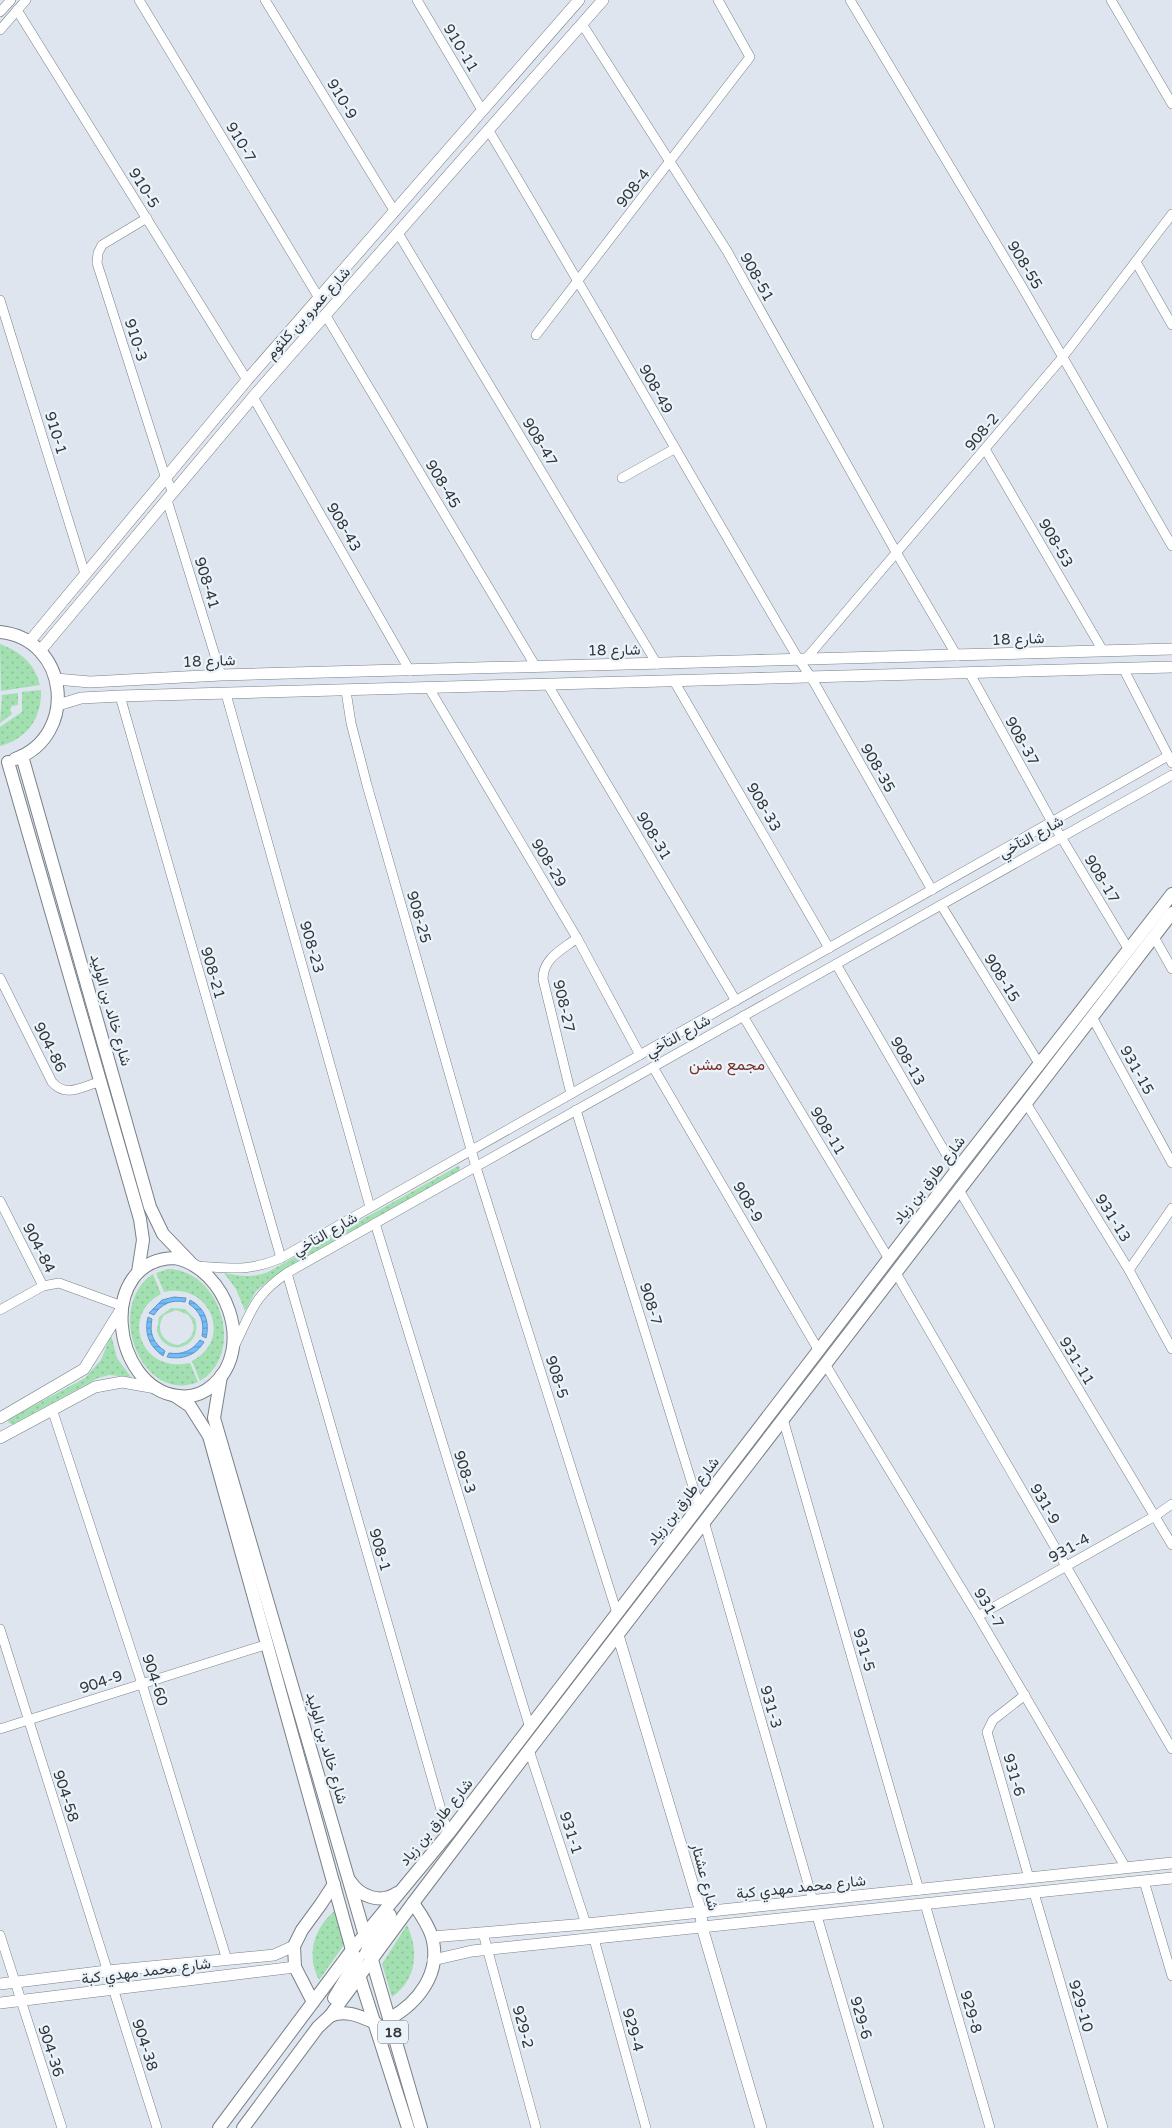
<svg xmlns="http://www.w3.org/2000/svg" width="1172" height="2128" font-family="'Varela Round',Vazirmatn,sans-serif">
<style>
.grass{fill:url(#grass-dots);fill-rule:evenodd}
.water{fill:url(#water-rules);stroke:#6095c3}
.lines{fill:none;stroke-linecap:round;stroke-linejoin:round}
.street-casing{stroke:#7a8088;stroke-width:10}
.secondary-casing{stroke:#7a8088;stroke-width:12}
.primary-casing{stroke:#7a8088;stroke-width:14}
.street{stroke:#fff;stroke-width:9}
.secondary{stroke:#fff;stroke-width:11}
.primary{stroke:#fff;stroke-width:12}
.labels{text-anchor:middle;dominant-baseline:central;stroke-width:4.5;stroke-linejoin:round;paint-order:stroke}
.shield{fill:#ebf3fb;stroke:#6b6f74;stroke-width:1}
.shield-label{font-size:14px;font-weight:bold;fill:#34373a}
.street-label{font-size:15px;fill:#34373a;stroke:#ebf3fb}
.neighbourhood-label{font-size:16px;fill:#793329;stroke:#ebf3fb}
</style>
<defs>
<pattern id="grass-dots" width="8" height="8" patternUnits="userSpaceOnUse" patternTransform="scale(1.25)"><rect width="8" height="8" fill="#a2dfb1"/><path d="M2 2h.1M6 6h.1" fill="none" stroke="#8cc099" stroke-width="1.8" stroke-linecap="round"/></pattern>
<pattern id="water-rules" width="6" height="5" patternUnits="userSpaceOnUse" patternTransform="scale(1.25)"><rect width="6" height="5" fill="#73bdfe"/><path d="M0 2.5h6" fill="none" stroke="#5f9acf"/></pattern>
</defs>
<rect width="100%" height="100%" fill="#dee5ee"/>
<g class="grass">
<path d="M0 644C21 652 34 663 40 685L1 691Z"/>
<path d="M41 690C42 718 27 739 0 746V727L22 712V692Z"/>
<polygon points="18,693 18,705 12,706 10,710 12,714 0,723 2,695"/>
<path d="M458 1166 460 1167 459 1171 272 1278 256 1291 245 1311 236 1289 224 1273C239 1276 253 1278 268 1272Z"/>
<path d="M168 1269C221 1270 246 1353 200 1381L192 1361C234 1339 210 1282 164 1292L156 1273Z"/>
<path d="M153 1274 161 1294C120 1315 141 1374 190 1363L198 1382C141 1405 104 1306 153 1274Z"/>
<path d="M171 1308 185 1309 195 1319C204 1347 166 1360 157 1331L159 1317ZM176 1310 187 1314C199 1325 194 1341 178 1345 162 1343 155 1328 164 1315Z"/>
<polygon points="111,1335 117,1358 131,1377 109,1375 98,1378 13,1424 9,1423 8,1420 11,1418 85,1378 101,1360"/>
<path d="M337 1909 346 1942 319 1980C305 1953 315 1926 337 1909Z"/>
<path d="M407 1925C419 1951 417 1979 392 1997L382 1964Z"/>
</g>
<g class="water">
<path d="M174 1297 186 1298 185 1302C172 1299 161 1304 154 1315L149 1313 162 1300Z"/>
<path d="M190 1300C205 1308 210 1322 206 1338L202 1336C205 1322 200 1311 189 1304Z"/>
<path d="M148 1317 152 1319C149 1333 153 1343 165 1351L163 1356C149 1346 144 1333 148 1317Z"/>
<path d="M200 1340 204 1342C196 1355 183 1360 167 1357L169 1353C182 1355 192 1351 200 1340Z"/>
</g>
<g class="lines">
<g class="street-casing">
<g id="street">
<polyline points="139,0 319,298"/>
<polyline points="265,0 395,212"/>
<polyline points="417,0 482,110"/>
<polyline points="850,0 1021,285 1172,546"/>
<polyline points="1111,0 1172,104"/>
<polyline points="17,10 247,380"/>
<polyline points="0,12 11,0"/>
<polyline points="582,24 727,251 896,552 957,656"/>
<polyline points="0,30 26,0"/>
<path d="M489 131C594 306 695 484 799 660L811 677 932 890"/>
<polyline points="147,218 102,245 98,253 97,263 165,476 173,492"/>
<polyline points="398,233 657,664"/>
<polyline points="1136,262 1172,325"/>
<polyline points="0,300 85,574"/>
<polyline points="326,316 536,667"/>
<polyline points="536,335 750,57 718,0"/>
<polyline points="253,397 410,671"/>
<polyline points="985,449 1103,651"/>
<polyline points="622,478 674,449"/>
<polyline points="167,500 221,675"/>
<polyline points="805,660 1062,358 1172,214"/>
<polyline points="1123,668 1172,763"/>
<polyline points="969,672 1052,822 1129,950"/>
<polyline points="674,681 829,948"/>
<polyline points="548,685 736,1001"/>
<polyline points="429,688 577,938 640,1055"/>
<polyline points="346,691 351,723 367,785 476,1167 617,1613"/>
<polyline points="226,694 370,1207"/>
<polyline points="120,696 281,1258"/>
<polyline points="941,905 1040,1065"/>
<polyline points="1154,937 1172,969"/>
<polyline points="836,964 956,1171"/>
<path d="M0 978 52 1082C66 1098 81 1087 99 1082"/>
<polyline points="743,1016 889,1259"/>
<polyline points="1092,1017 1172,1163"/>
<polyline points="653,1067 819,1351"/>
<path d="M571 1094 543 979C543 958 562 950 577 938"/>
<polyline points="1026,1103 1129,1270 1172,1349"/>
<polyline points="576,1110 699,1506"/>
<polyline points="959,1190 1172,1545"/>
<polyline points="0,1201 43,1286 59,1283 122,1306"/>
<polyline points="375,1223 530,1728"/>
<path d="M197 1266C231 1268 248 1272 281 1258L1168 756"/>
<polyline points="1129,1270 1172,1208"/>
<polyline points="287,1273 448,1834"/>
<polyline points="896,1273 1172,1749"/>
<polyline points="0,1310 43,1286"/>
<path d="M234 1347C251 1313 253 1296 287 1273L1172 775"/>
<polyline points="825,1364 978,1616 1126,1868"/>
<polyline points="52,1409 142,1684 227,1960"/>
<polyline points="783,1419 919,1890"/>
<polyline points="704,1521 813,1901"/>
<polyline points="978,1616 1155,1516 1172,1504"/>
<polyline points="0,1629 157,2128"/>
<polyline points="1025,1695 993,1720 987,1732 1029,1878"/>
<polyline points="0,1729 268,1644"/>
<polyline points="529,1750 586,1924"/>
<polyline points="1144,1881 1172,1976"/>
<polyline points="1034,1893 1103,2128"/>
<polyline points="925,1904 990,2128"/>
<polyline points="817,1916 879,2128"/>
<polyline points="483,1933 536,2128"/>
<polyline points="0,1935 62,2128"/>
<polyline points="594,1939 646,2128"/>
</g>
</g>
<g class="secondary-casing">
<g id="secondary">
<polyline points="29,642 247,380 579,0"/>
<polyline points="40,651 253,397 603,0"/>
<polyline points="56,679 90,682 221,675 1172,649"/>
<polyline points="58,705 81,698 120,696 1172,667"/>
<polyline points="0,1418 84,1369 122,1308"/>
<polyline points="0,1438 95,1387 122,1382 156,1388"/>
<polyline points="618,1635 701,1912 702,1927 761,2128"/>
<polyline points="432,1937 586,1924 1172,1863"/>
<polyline points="433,1960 472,1951 1172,1878"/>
<polyline points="0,1984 107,1971 274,1955 294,1946"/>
<polyline points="0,2003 295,1967"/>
</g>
</g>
<g class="primary-casing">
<g id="primary">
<path d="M0 632C69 639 79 736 15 759"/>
<polyline points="22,756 150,1207 163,1234 190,1262"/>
<polyline points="8,762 140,1219 143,1240 138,1272"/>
<path d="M175 1258C226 1268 256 1348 213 1385 203 1394 191 1398 178 1396 111 1388 96 1259 175 1258Z"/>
<path d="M221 1376 214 1418C283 1655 352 1892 421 2128"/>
<polyline points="175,1396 190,1406 209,1436 359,1975 408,2128"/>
<path d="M350 1881C360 1897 381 1904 397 1893"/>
<polyline points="366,1953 390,1915"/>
<polyline points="334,1998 358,1958"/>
<polyline points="313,2002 295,1967 294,1946 302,1930 321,1904 334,1884"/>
<path d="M330 2016C347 2009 361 2017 376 2023"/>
<path d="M389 2019C418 2003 442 1973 432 1937 428 1924 420 1913 413 1903"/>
<polyline points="219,2128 352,1950 448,1834 956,1171 1172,894"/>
<polyline points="243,2128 318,2027 330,2016 413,1903 529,1750 1172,913"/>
</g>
</g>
<use href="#street" class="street"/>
<use href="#secondary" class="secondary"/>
<use href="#primary" class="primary"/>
</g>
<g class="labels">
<rect class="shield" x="378" y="2020.5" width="30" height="23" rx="4"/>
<g class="shield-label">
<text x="393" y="2032">18</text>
</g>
<g class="street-label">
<text transform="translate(461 48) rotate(59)">910-11</text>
<text transform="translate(342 99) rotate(59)">910-9</text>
<text transform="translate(241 142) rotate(59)">910-7</text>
<text transform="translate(144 188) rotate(58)">910-5</text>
<text transform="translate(633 188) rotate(-52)">908-4</text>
<text transform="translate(1025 265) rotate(59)">908-55</text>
<text transform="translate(757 277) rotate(61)">908-51</text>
<text transform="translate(308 313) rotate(-48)">شارع عمرو بن كلثوم</text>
<text transform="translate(136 340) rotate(72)">910-3</text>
<text transform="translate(656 389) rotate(61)">908-49</text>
<text transform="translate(982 432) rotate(-50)">908-2</text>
<text transform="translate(56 433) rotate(73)">910-1</text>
<text transform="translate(540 442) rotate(59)">908-47</text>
<text transform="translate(443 484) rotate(59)">908-45</text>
<text transform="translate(344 527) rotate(60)">908-43</text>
<text transform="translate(1056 543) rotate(60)">908-53</text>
<text transform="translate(207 583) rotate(73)">908-41</text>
<text transform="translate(1018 639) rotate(-2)">شارع 18</text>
<text transform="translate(614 650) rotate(-1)">شارع 18</text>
<text transform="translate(209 661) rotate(-2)">شارع 18</text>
<text transform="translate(1022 741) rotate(61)">908-37</text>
<text transform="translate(878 768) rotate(60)">908-35</text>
<text transform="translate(764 807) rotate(60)">908-33</text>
<text transform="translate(654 836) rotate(59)">908-31</text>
<text transform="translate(1031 837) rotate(-29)">شارع التآخي</text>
<text transform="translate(549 863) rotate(59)">908-29</text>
<text transform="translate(1102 879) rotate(59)">908-17</text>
<text transform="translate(419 917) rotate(74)">908-25</text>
<text transform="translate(312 947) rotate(74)">908-23</text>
<text transform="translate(213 973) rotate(74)">908-21</text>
<text transform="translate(1002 978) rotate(58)">908-15</text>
<text transform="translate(564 1006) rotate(77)">908-27</text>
<text transform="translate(111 1010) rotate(74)">شارع خالد بن الوليد</text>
<text transform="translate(678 1036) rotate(-29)">شارع التآخي</text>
<text transform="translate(50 1047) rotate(63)">904-86</text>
<text transform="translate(908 1061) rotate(60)">908-13</text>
<text transform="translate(1137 1070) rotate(61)">931-15</text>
<text transform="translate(828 1131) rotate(59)">908-11</text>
<text transform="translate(929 1180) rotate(-52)">شارع طارق بن زياد</text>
<text transform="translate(748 1202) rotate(60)">908-9</text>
<text transform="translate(1113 1218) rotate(58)">931-13</text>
<text transform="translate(325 1234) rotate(-30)">شارع التآخي</text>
<text transform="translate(39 1248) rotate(63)">904-84</text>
<text transform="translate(651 1304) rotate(73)">908-7</text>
<text transform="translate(1077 1361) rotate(59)">931-11</text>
<text transform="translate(557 1377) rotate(72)">908-5</text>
<text transform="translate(465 1472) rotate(73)">908-3</text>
<text transform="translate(683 1501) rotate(-52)">شارع طارق بن زياد</text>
<text transform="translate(1045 1504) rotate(60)">931-9</text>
<text transform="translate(1069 1548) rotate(-29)">931-4</text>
<text transform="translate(380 1550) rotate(74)">908-1</text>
<text transform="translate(989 1608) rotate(59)">931-7</text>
<text transform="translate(864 1650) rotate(74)">931-5</text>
<text transform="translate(155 1680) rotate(72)">904-60</text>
<text transform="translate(101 1682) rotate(-18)">904-9</text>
<text transform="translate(771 1707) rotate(74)">931-3</text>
<text transform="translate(327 1748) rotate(74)">شارع خالد بن الوليد</text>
<text transform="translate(1014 1775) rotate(74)">931-6</text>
<text transform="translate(66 1796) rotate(72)">904-58</text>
<text transform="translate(436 1822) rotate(-51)">شارع طارق بن زياد</text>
<text transform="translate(571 1833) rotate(72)">931-1</text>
<text transform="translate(705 1877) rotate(75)">شارع عشتار</text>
<text transform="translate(801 1887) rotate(-6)">شارع محمد مهدي كبة</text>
<text transform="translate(146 1971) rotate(-7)">شارع محمد مهدي كبة</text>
<text transform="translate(1081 2006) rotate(74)">929-10</text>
<text transform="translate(971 2012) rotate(74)">929-8</text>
<text transform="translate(861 2018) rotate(74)">929-6</text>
<text transform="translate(523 2027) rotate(75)">929-2</text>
<text transform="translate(633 2030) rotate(75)">929-4</text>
<text transform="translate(145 2045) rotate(72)">904-38</text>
<text transform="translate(51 2051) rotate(72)">904-36</text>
</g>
<g class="neighbourhood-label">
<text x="727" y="1065">مجمع مشن</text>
</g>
</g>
</svg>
